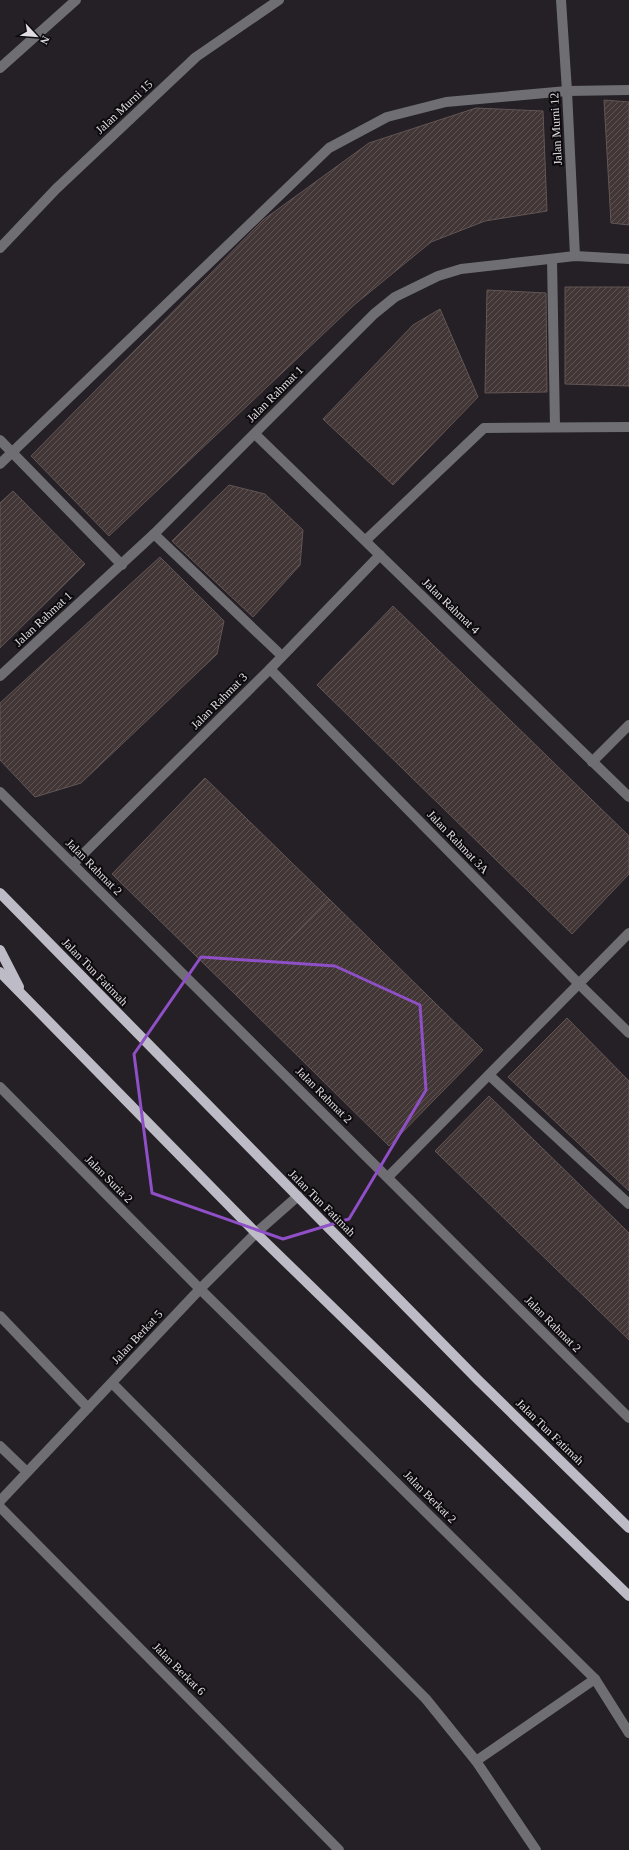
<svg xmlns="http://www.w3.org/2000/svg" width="629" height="1850" font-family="'Times New Roman',serif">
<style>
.building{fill:url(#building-hatch);stroke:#625655}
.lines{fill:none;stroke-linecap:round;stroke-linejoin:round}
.minor{stroke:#6e6e73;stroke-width:10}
.major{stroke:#bdbcc6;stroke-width:10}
.marked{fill:none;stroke:#8f4fc6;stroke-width:3;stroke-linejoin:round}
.labels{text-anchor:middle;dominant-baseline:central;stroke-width:4;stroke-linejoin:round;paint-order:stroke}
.street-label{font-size:12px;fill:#e1dde2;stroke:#0c0a0d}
</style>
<defs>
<pattern id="building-hatch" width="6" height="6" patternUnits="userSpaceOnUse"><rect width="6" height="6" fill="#423736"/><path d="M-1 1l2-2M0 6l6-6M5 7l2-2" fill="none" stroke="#5d5453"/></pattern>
</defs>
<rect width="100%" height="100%" fill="#251f26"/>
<g class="building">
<polygon points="604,100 629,102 629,225 611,223"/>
<polygon points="476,108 543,111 547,211 485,221 431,242 354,305 109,536 31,456 263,220 369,143"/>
<polygon points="565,287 629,287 629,386 565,384"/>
<polygon points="487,290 546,293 547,392 485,393"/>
<polygon points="440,309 478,397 393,485 323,419 413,325"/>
<polygon points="229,485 265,494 303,530 300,565 253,617 172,541"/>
<polygon points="13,491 85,564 0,648 0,503"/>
<polygon points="160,557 224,621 217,654 81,783 35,797 0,760 0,703"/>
<polygon points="393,606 629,836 629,874 572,934 317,685"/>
<polygon points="205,778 329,899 236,995 112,874"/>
<polygon points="329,899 483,1050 389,1146 236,995"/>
<polygon points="567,1018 629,1081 629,1191 508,1077"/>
<polygon points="489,1096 629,1233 629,1340 435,1151"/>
</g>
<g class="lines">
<g class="minor">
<polyline points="561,0 567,91 575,256"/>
<polyline points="0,68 76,0"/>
<polyline points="0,248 56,189 196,57 279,0"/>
<polyline points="552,259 555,427"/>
<polyline points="255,434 629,797"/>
<polyline points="0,440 122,565"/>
<polyline points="0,464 329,148 387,117 446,102 567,91 629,90"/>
<polyline points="154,534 282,656"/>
<polyline points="366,540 484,428 629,427"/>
<polyline points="270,669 579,984 629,1033"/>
<polyline points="0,676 154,534 374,314 395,297 438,276 461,269 575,256 629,259"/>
<polyline points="592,762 629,725"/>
<polyline points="0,792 629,1418"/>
<polyline points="73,864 270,669 380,555"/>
<polyline points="489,1075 629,1204"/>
<polyline points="0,1087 200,1289 595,1679 629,1733"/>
<polyline points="388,1177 629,933"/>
<polyline points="0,1316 88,1408"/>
<polyline points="112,1383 426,1699 476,1761 536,1850"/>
<polyline points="0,1446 27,1472"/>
<polyline points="0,1501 200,1289 256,1233 298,1196"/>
<polyline points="0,1507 339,1850"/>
<polyline points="476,1761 595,1679"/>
</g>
<g class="major">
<polyline points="0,893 477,1379 629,1528"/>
<polyline points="0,950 19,987"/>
<polyline points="0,972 256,1233 629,1596"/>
</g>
</g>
<path class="marked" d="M201 957 335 966 420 1005 426 1090 349 1219 283 1239 152 1193 134 1054Z"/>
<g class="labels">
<g class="street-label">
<text transform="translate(124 107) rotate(-43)">Jalan Murni 15</text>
<text transform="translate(556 129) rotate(-93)">Jalan Murni 12</text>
<text transform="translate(275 394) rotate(-45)">Jalan Rahmat 1</text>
<text transform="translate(451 606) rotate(44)">Jalan Rahmat 4</text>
<text transform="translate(43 619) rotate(-43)">Jalan Rahmat 1</text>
<text transform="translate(219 701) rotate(-45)">Jalan Rahmat 3</text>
<text transform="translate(458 842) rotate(46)">Jalan Rahmat 3A</text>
<text transform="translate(94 867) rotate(45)">Jalan Rahmat 2</text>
<text transform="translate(95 972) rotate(46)">Jalan Tun Fatimah</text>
<text transform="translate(324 1095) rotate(45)">Jalan Rahmat 2</text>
<text transform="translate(109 1179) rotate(45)">Jalan Suria 2</text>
<text transform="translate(322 1203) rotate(45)">Jalan Tun Fatimah</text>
<text transform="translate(553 1324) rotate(45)">Jalan Rahmat 2</text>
<text transform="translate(137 1337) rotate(-47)">Jalan Berkat 5</text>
<text transform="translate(550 1432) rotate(44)">Jalan Tun Fatimah</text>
<text transform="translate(430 1497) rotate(45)">Jalan Berkat 2</text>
<text transform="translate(179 1669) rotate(45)">Jalan Berkat 6</text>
</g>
</g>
<g transform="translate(36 36) rotate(116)" stroke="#0c0a0d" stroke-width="3" paint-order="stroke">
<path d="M0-3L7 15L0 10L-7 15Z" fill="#e1dde2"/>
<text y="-6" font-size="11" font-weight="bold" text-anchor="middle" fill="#e1dde2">N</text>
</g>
</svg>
